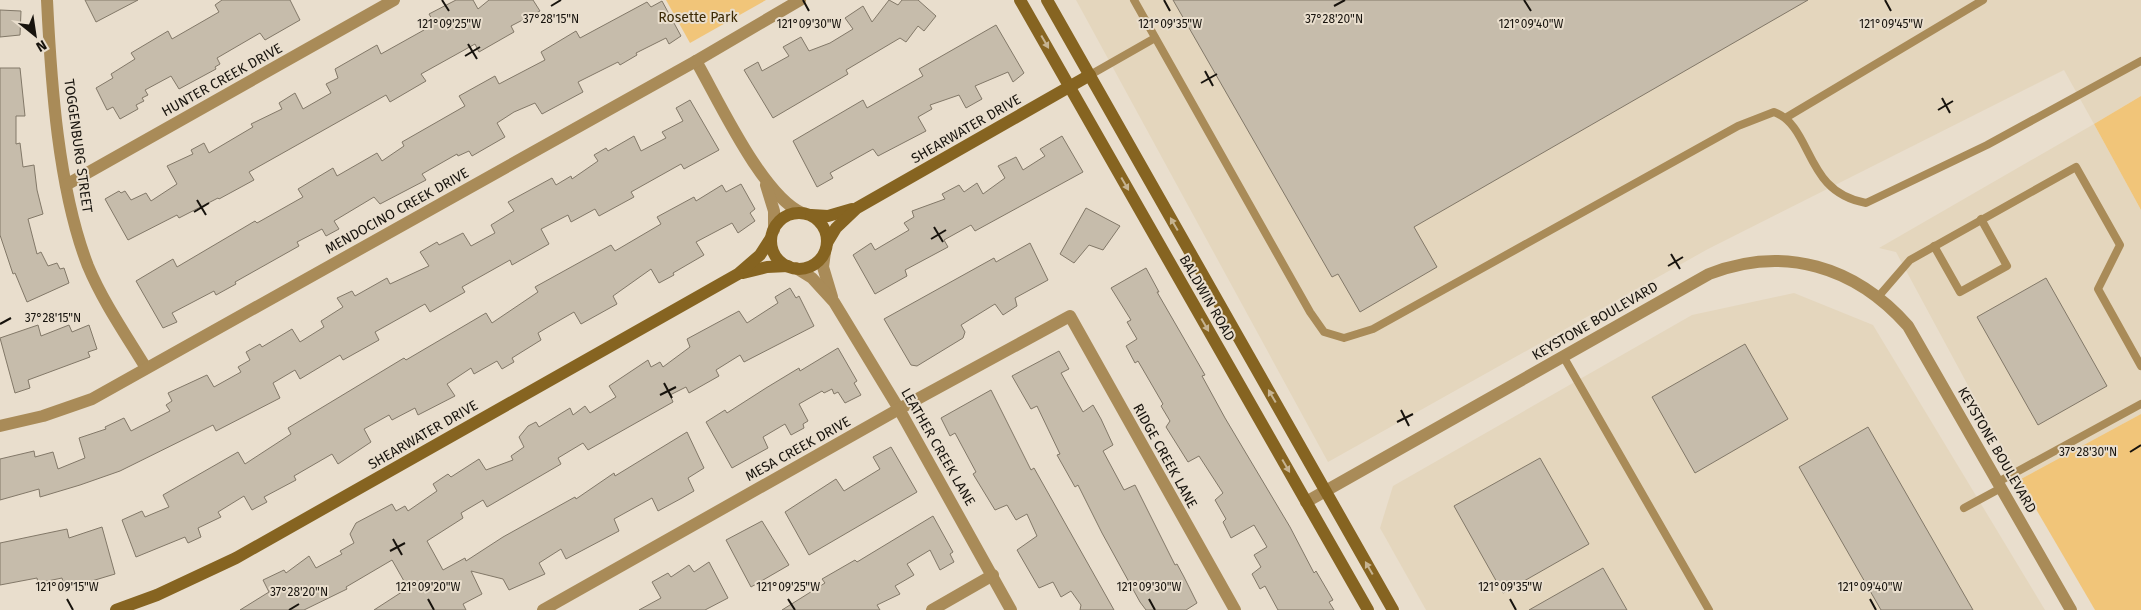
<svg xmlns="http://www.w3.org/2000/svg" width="2141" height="610" font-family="'Fira Sans',sans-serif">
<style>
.built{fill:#e4d6bd}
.green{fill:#f1c579}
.building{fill:#c6bcab;stroke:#827868}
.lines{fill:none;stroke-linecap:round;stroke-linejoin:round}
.lane{stroke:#a98b58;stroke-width:8}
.street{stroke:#a98b58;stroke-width:12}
.secondary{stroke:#866421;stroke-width:12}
.oneway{fill:#c6b391}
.ticks{fill:none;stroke:#17130d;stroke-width:2}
.labels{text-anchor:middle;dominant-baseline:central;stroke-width:4;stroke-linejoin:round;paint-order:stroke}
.park-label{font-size:14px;fill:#3b2904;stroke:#e9decd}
.street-label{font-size:14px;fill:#17130d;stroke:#e9decd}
.ticks-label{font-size:12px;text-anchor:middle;fill:#17130d;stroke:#e9decd;stroke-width:4;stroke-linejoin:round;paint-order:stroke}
</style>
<rect width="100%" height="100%" fill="#e9decd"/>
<g class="built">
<polygon points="1076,0 2141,0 2141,96 2094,124 2141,210 2141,414 2019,480 1896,252 1879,248 2094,124 2064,70 1708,249 1328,462"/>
<polygon points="1794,293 1873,325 2045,610 1426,610 1380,528 1393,486 1692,315"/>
</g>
<g class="green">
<polygon points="666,0 766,0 690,43"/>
<polygon points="2141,96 2141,210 2094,124"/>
<polygon points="2141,414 2141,610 2095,610 2019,480"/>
</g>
<g class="building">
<polygon points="85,0 138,0 96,22"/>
<polygon points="222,0 290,0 300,20 265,40 260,33 217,58 220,64 215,67 216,69 179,89 171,76 145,90 148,95 142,98 144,101 136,105 138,109 120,119 113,107 107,110 96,88 113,78 111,74 135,59 131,53 168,31 172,39 219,12 215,5"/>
<polygon points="456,0 473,0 478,9 489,0 533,0 540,11 511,26 514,32 479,52 475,44 421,74 426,81 390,102 386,95 249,172 254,180 219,199 218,198 179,218 177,215 128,240 105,199 119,191 121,193 125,191 131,200 146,193 151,201 177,184 167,166 193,154 191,150 204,143 209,153 253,127 251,124 282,109 279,103 295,93 303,109 331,93 326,84 338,78 335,69 377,45 381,54 424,30 422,26 433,21 429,14"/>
<polygon points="889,0 898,5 902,0 918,0 936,16 924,31 918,26 906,42 900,38 846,70 848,74 773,118 744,70 758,62 762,71 789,56 783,47 801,37 809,51 830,43 853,29 845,18 863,6 872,22"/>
<polygon points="1173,0 1808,0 1414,227 1437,267 1360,312 1338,274 1332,277"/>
<polygon points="662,1 681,36 669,44 666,38 636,53 637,55 620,65 618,62 578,82 583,92 542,114 535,103 514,112 497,123 505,137 472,156 469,151 458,156 457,154 422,174 426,180 380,204 374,197 334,221 339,229 326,236 322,229 297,242 299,246 235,282 236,284 216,295 214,291 172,313 177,322 163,328 136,281 173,259 177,267 255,221 257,223 303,197 298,189 333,168 337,176 377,153 382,161 404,146 402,142 465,106 459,96 495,76 499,84 545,60 541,52 576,31 580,38 647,2 651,7"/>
<polygon points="0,10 21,11 20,35 0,37"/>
<polygon points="996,25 1024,73 1013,82 1008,72 975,86 982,99 966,108 959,95 930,105 932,109 918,117 926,131 878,156 873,149 830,173 833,178 817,187 793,141 863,100 867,108 923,76 919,69"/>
<polygon points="0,68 20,68 25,116 16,116 16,144 20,143 23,167 34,165 37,190 43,214 28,219 37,254 41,252 48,266 57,263 60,269 64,268 69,283 27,302 15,273 13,274 0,235"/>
<polygon points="690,100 719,150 684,169 681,164 631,192 634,197 599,216 595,209 571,222 568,215 541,229 549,244 512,265 510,260 462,287 465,292 430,312 425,304 375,332 379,340 343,360 340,355 300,379 295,370 273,383 280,398 216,431 213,425 120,471 80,485 40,497 39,489 0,500 0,459 34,451 35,457 53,452 58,469 85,458 79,438 106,429 105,427 124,418 131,431 170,411 166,405 172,401 168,393 207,375 214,387 241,372 238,367 250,360 246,352 260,344 262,347 292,329 300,342 324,327 321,321 343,307 337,298 352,291 355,296 387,278 390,284 429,266 420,252 437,242 439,245 463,233 471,246 495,233 491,225 514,211 508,202 552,178 556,185 571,176 572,179 598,161 594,155 606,148 608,151 634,136 641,151 666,138 662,132 683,121 676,108"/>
<polygon points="1062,136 1083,172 975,231 971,225 944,240 948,247 905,270 907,276 875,294 853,255 871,243 875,250 909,230 904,223 914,217 912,211 945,199 942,194 959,185 964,192 977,183 983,194 1005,178 998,166 1016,157 1023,170 1045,156 1040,149"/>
<polygon points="741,184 755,209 750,213 755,221 738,233 732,223 696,242 704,255 673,273 674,275 659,283 651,269 613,296 617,304 581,324 574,312 548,327 538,333 541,340 512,358 514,362 502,369 497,361 474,374 471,368 447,384 455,396 418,415 415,408 392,420 389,415 364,429 371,442 338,464 332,454 294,476 296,480 264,497 267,502 252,510 244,496 218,512 221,517 198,528 201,537 188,543 185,537 136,557 122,520 142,511 145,517 169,507 163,495 238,452 245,464 291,434 288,428 404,358 406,360 486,313 492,323 538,292 535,287 611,245 615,251 661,224 657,217 694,197 696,201 722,185 726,192"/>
<polygon points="1086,208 1120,226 1103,250 1089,245 1074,263 1060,254"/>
<polygon points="1030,243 1048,280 1015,298 1017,306 1003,315 995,304 961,325 965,332 963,338 917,366 911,365 884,319 994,258 996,262"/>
<polygon points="1146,268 1159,292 1157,292 1205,375 1202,376 1225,418 1290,527 1314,573 1316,571 1333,600 1329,602 1334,610 1278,610 1265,586 1260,589 1252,574 1261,567 1254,555 1267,547 1254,525 1231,538 1223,522 1226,519 1215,500 1223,493 1199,456 1188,462 1166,427 1170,421 1161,406 1163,404 1138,361 1135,363 1126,346 1137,339 1127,322 1131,320 1111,288"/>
<polygon points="2046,278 2107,386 2038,425 1977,317"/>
<polygon points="790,288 796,298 799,296 814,326 744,362 740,355 716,370 719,376 689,393 686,387 670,395 673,402 588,450 583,443 558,458 561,464 487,507 483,500 461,513 463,518 427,541 443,570 465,558 466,561 503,537 575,497 576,499 614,473 615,476 687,432 704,468 688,478 694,491 682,498 658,511 652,498 614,519 619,531 566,559 561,549 539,563 545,574 509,590 503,579 471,571 482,594 463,604 466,610 374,610 408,588 392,560 346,587 347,589 304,610 240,610 269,592 263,580 284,570 286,573 309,556 316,568 342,554 340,551 354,543 350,534 356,523 392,504 396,511 405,506 408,511 437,491 433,484 448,474 451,477 479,459 486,470 513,460 511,456 524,447 519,437 528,426 536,422 539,427 570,408 573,415 585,406 590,413 616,397 609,386 648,360 651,367 660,362 663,367 690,347 687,339 739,311 747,323 778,303 775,297"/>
<polygon points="38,325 41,336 69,325 72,332 89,325 97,349 88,352 90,357 28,380 30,388 15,393 0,338"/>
<polygon points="1745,344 1788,419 1695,473 1652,397"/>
<polygon points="838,348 857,381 854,383 861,395 845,403 838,392 834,394 832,389 824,393 822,391 799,404 808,421 803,424 804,428 791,435 785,424 763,437 768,448 732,468 706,422 725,410 727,413 766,388 799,368 800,371"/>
<polygon points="1059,351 1069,369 1061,373 1083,412 1093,405 1101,419 1113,445 1103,451 1124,490 1135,485 1175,565 1177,564 1184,577 1197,603 1186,610 1146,610 1140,602 1102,533 1078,485 1075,487 1057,455 1060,454 1037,406 1031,409 1012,376"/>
<polygon points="991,390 1031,470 1034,468 1114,610 1080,610 1081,605 1071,591 1061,597 1053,582 1039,588 1017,550 1037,536 1027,514 1016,520 1007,505 995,510 973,474 976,472 955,433 950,436 941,418"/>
<polygon points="1868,427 1973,610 1881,610 1799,467"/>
<polygon points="891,447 917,492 809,555 785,512 836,479 844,491 880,469 873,457"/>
<polygon points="1540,458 1589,544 1503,593 1454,506"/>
<polygon points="933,516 953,552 950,554 954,562 940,570 930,550 907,564 914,575 895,586 900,594 877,605 880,610 782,610 825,583 822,579 855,560 857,562"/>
<polygon points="762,521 789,565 751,587 726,540"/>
<polygon points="102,527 115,574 65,589 62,578 38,583 37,578 0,585 0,543 67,529 69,538"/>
<polygon points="709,562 728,598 705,610 639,610 661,598 652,582 668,573 671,577 689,565 694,572"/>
<polygon points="1603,568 1627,610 1529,610"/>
</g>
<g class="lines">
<g class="lane">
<path d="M1134 0 1310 312 1324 332 1344 338 1373 329 1738 126 1774 112C1814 127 1803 192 1866 203L1987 145 2141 61"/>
<polyline points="1090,75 1155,38"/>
<polyline points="1787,117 1983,0"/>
<polyline points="1934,246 1960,292 2007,266 1981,219"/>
<polyline points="1878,297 1910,260 2076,167 2120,245 2098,289 2141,366"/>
<polyline points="1563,356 1709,610"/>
<polyline points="1998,482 2141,404"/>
<polyline points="1964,508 2001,488"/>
</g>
<g class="street">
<path d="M47 0C51 82 58 189 88 266 103 302 126 335 146 368"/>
<path d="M696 61C719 101 762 195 802 213"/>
<polyline points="66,185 394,0"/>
<polyline points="766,185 774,211 774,230"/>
<polyline points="825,252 823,267 832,297"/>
<polyline points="796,268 812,278 834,302 899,409 1011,610"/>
<polyline points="0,426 43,416 92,399 696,61 800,0"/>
<path d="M1306 502 1709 274C1784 245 1855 266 1908 326L2071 610"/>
<polyline points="543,610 899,409 1070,316 1235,610"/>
<polyline points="932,610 993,575"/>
</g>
<g class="secondary">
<polyline points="1020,0 1368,610"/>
<polyline points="1047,0 1393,610"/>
<circle cx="799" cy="241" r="28"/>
<polyline points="811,215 828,216 852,209"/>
<polyline points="827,243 836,228 857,208 1090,75"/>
<polyline points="743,273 767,267 788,266"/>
<polyline points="116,610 157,595 236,558 738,274 760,255 771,238"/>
</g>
</g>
<defs><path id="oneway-solid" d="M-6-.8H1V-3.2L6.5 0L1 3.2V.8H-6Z" transform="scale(1.25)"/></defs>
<g class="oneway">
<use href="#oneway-solid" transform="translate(1045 42) rotate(60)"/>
<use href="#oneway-solid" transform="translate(1125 184) rotate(60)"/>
<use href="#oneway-solid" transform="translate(1174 224) rotate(-120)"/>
<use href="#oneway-solid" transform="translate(1205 325) rotate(60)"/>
<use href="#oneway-solid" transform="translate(1272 396) rotate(-120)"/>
<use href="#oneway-solid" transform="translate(1286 466) rotate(60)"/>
<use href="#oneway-solid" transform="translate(1369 568) rotate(-120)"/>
</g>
<path class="ticks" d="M442 0 449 11M803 0 809 11M1164 0 1170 11M1524 0 1531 11M1885 0 1891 11M551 6 561 0M1334 6 1345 0M468 44 477 59M465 56 480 47M1205 71 1213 86M1201 83 1217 74M1942 98 1950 113M1938 110 1953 101M197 200 206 215M194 212 209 203M934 227 943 242M931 239 946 230M1671 254 1680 269M1668 266 1683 257M0 324 11 318M664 383 672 398M660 395 676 387M1401 410 1409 426M1397 422 1413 414M2130 452 2141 445M393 539 402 555M390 551 405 543M67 599 73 610M428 599 434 610M788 599 795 610M1149 599 1155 610M1510 599 1516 610M1870 599 1876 610M289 610 299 604"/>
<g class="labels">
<g class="park-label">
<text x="698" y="17">Rosette Park</text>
</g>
<g class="street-label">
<text transform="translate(222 80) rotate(-29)">HUNTER CREEK DRIVE</text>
<text transform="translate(966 129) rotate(-30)">SHEARWATER DRIVE</text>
<text transform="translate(78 146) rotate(82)">TOGGENBURG STREET</text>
<text transform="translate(397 211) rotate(-29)">MENDOCINO CREEK DRIVE</text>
<text transform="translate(1207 298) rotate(60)">BALDWIN ROAD</text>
<text transform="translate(1595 321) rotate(-30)">KEYSTONE BOULEVARD</text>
<text transform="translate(423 435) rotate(-30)">SHEARWATER DRIVE</text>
<text transform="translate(938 447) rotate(60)">LEATHER CREEK LANE</text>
<text transform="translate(798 449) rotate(-29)">MESA CREEK DRIVE</text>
<text transform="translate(1997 450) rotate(60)">KEYSTONE BOULEVARD</text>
<text transform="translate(1165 456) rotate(61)">RIDGE CREEK LANE</text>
</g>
</g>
<g class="ticks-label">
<text x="1334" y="23">37°28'20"N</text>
<text x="551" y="23">37°28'15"N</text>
<text x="449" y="28">121°09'25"W</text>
<text x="809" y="28">121°09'30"W</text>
<text x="1170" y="28">121°09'35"W</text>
<text x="1531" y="28">121°09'40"W</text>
<text x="1891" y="28">121°09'45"W</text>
<text x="53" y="322">37°28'15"N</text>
<text x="2088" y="456">37°28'30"N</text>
<text x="67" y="591">121°09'15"W</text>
<text x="428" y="591">121°09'20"W</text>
<text x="788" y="591">121°09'25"W</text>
<text x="1149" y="591">121°09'30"W</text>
<text x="1510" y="591">121°09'35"W</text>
<text x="1870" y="591">121°09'40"W</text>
<text x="299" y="596">37°28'20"N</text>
</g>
<g transform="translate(35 35) rotate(150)" stroke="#e9decd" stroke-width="4" paint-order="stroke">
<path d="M0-4L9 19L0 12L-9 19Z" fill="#17130d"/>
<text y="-8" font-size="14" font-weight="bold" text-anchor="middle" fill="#17130d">N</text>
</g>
</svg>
